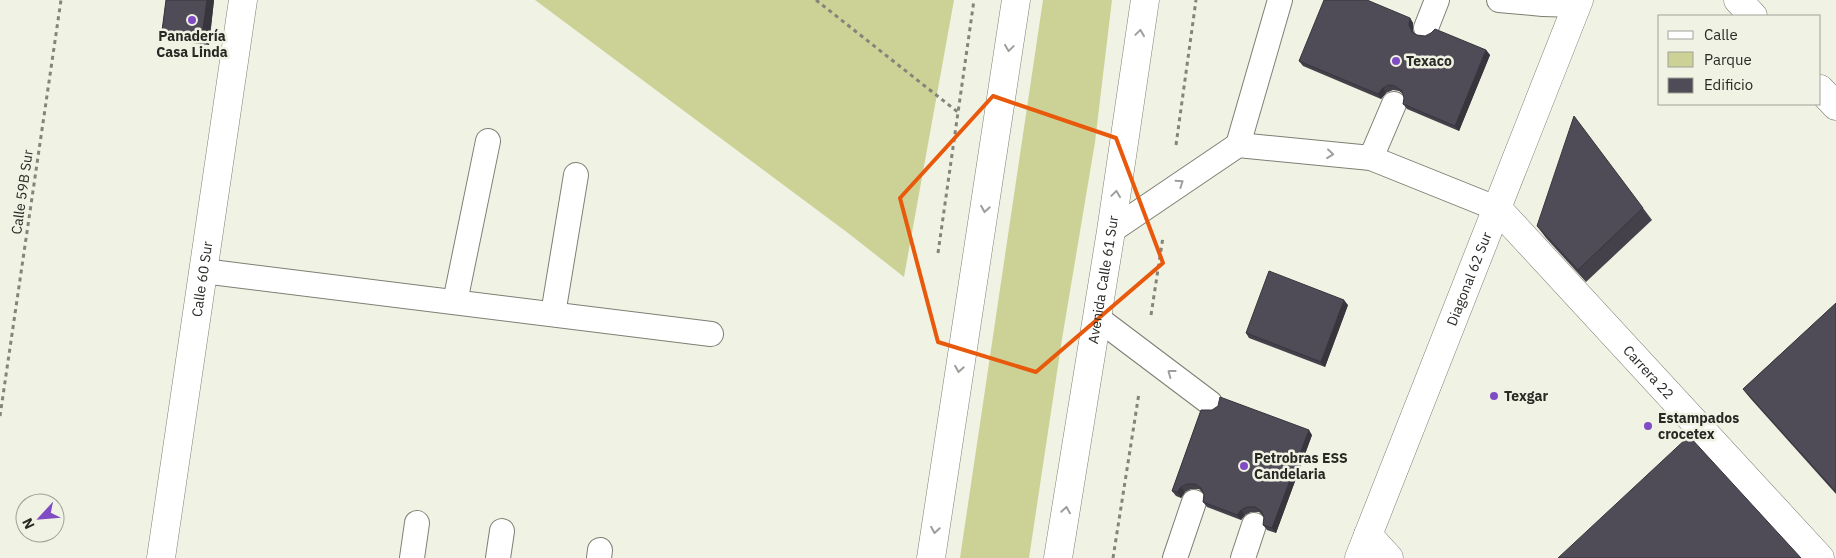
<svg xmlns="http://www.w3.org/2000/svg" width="1836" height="558" font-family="'IBM Plex Sans',sans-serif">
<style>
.green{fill:#ccd296}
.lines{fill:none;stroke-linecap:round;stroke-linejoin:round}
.service-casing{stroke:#7e7f73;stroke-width:26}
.minor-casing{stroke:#7e7f73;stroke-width:29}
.tertiary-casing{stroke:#7e7f73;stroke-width:29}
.primary-casing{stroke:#7e7f73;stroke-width:29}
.path{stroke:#83857b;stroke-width:3;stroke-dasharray:4 4;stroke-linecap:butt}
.service{stroke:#fff;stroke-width:24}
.minor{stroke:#fff;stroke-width:28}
.tertiary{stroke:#fff;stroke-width:28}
.primary{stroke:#fff;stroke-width:28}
.wall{fill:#45414b}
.shaded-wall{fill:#38353d}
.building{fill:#504c57;stroke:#38353d}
.oneway{stroke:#9e9f9c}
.marked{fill:none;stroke:#e8590c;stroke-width:4;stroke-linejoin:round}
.poi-dot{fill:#7f4cc4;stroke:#f0f2e4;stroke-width:2}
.labels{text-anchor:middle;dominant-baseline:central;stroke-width:5;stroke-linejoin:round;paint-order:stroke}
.poi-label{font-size:14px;font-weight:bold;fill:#282924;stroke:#f0f2e4;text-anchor:start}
.street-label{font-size:14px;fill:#282924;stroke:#f0f2e4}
</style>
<rect width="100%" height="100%" fill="#f0f2e4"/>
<g class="green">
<polygon points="535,0 954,0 904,277 848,233"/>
<polygon points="1043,0 1112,0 1095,142 1062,339 1029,558 960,558"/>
</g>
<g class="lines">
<g class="service-casing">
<g id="service">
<polyline points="1499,0 1543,4 1577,5"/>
<polyline points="1426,28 1437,0"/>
<polyline points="1238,145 1280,0"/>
<polyline points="1371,158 1394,104"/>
<polyline points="1111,231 1238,145 1371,158 1498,209"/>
<polyline points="203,271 711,334"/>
<polyline points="455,302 488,141"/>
<polyline points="553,314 576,175"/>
<polyline points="1096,317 1210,403"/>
<polyline points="412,558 417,523"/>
<polyline points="498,558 502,531"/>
<polyline points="599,558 600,550"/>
<polyline points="1175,558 1194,502"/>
<polyline points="1243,558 1254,525"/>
</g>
</g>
<g class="minor-casing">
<g id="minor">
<polyline points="1738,0 1753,16"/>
<polyline points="1820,89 1836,106"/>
<path id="s1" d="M1498 209 1820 558"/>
<polyline points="1368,535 1389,558"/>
<path id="s2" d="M161 558 243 0"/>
</g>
</g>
<g class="tertiary-casing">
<g id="tertiary">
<path id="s3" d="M1359 558 1579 0"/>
</g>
</g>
<g class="primary-casing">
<g id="primary">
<polyline points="931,558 1016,0"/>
<path id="s4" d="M1058 558 1111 231 1145 0"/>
</g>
</g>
<g class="path">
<polyline points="816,0 959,113"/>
<polyline points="1176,145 1196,0"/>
<polyline points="938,253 974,0"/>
<polyline points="1151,315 1163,237"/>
<polyline points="0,416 61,0"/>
<polyline points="1113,558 1139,393"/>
</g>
<use href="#service" class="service"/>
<use href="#minor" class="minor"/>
<use href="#tertiary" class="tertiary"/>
<use href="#primary" class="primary"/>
</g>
<g class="wall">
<polygon points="166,0 214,0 209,45 169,40 162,31"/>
<polygon points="1410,18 1413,23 1413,31 1414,33 1417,35 1486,50 1490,55 1459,131 1407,109 1403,104 1404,98 1403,94 1399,91 1393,90 1386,93 1381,99 1303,66 1299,61"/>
<polygon points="1643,208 1652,220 1586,282 1546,238 1537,226"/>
<polygon points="1836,303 1836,494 1750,398 1743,389"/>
<polygon points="1348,305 1325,367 1249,338 1246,333"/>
<polygon points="1201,410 1312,435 1276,533 1267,530 1263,525 1264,517 1259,512 1251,512 1245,515 1241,520 1207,507 1203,502 1204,494 1199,489 1191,489 1185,492 1181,498 1176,496 1172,491"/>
</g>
<g class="shaded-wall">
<polygon points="207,0 214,0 209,45 202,36"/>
<polygon points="1410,18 1413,23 1413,31 1416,37 1409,25"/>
<polygon points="1486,50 1490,55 1459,131 1455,126"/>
<polygon points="1383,88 1386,93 1381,99 1378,94"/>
<polygon points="1344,300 1348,305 1325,367 1321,362"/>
<polygon points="1309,430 1312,435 1276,533 1272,528"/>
<polygon points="1181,487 1185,492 1181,498 1177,492"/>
<polygon points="1241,510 1245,515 1241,520 1237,515"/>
</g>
<g class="building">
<polygon points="166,0 207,0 202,36 162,31"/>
<polygon points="1324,0 1367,0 1410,18 1409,25 1412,32 1417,35 1425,36 1431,33 1435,29 1486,50 1455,126 1403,104 1404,98 1402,91 1395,86 1389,85 1383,88 1378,94 1299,61"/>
<polygon points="1574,116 1643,208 1578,270 1537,226"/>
<polygon points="1269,271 1344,300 1321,362 1246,333"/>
<polygon points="1836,303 1836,492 1743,389"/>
<polygon points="1220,397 1309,430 1272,528 1263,525 1264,517 1261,511 1255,507 1247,507 1241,510 1237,515 1203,502 1204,494 1201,488 1195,484 1187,484 1181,487 1177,492 1172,491 1201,410 1212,410 1218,406"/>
<polygon points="1689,436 1801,558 1558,558"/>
</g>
<defs><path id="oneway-chevron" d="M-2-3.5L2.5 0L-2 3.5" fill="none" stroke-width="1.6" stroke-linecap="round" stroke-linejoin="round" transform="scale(1.25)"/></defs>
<g class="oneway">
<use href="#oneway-chevron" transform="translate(1140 33) rotate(-82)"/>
<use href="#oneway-chevron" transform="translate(1009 48) rotate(98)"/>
<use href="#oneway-chevron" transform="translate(1330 154) rotate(6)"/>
<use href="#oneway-chevron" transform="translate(1180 183) rotate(-34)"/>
<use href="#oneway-chevron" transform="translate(1116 194) rotate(-82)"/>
<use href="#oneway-chevron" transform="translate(985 209) rotate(99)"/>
<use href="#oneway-chevron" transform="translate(959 369) rotate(99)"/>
<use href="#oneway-chevron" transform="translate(1171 373) rotate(-143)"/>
<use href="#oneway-chevron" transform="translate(1066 510) rotate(-81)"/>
<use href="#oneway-chevron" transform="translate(935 530) rotate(99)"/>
</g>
<path class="marked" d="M993 96 1116 138 1163 263 1036 372 938 342 900 198Z"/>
<g class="poi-dot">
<circle cx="192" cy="20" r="5"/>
<circle cx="1396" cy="61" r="5"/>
<circle cx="1494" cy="396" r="5"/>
<circle cx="1648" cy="426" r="5"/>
<circle cx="1244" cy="466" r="5"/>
</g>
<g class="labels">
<g class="poi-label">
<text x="192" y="36" text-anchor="middle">Panadería<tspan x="192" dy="16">Casa Linda</tspan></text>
<text x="1406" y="61">Texaco</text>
<text x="1504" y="396">Texgar</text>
<text x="1658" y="418">Estampados<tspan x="1658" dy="16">crocetex</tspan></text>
<text x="1254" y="458">Petrobras ESS<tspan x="1254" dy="16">Candelaria</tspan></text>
</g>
<g class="street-label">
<text transform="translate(22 192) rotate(-82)">Calle 59B Sur</text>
<text stroke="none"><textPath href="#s2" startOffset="282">Calle 60 Sur</textPath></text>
<text stroke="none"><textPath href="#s4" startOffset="282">Avenida Calle 61 Sur</textPath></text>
<text stroke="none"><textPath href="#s3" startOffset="300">Diagonal 62 Sur</textPath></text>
<text stroke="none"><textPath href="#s1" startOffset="222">Carrera 22</textPath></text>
</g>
</g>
<rect x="1658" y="15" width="162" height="90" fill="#f0f2e4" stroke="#a0a297"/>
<rect x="1668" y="31" width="25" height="8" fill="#ffffff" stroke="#a0a297"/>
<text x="1704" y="40" font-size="15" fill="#282924">Calle</text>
<rect x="1668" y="52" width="25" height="15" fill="#ccd296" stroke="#a0a297"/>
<text x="1704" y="65" font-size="15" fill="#282924">Parque</text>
<rect x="1668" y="78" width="25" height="15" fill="#504c57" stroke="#a0a297"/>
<text x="1704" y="90" font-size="15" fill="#282924">Edificio</text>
<g transform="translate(40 518) rotate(244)"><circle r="24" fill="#f0f2e4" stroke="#a0a297"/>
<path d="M0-4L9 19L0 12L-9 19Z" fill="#7f4cc4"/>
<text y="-8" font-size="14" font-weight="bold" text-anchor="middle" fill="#282924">N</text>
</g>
</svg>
